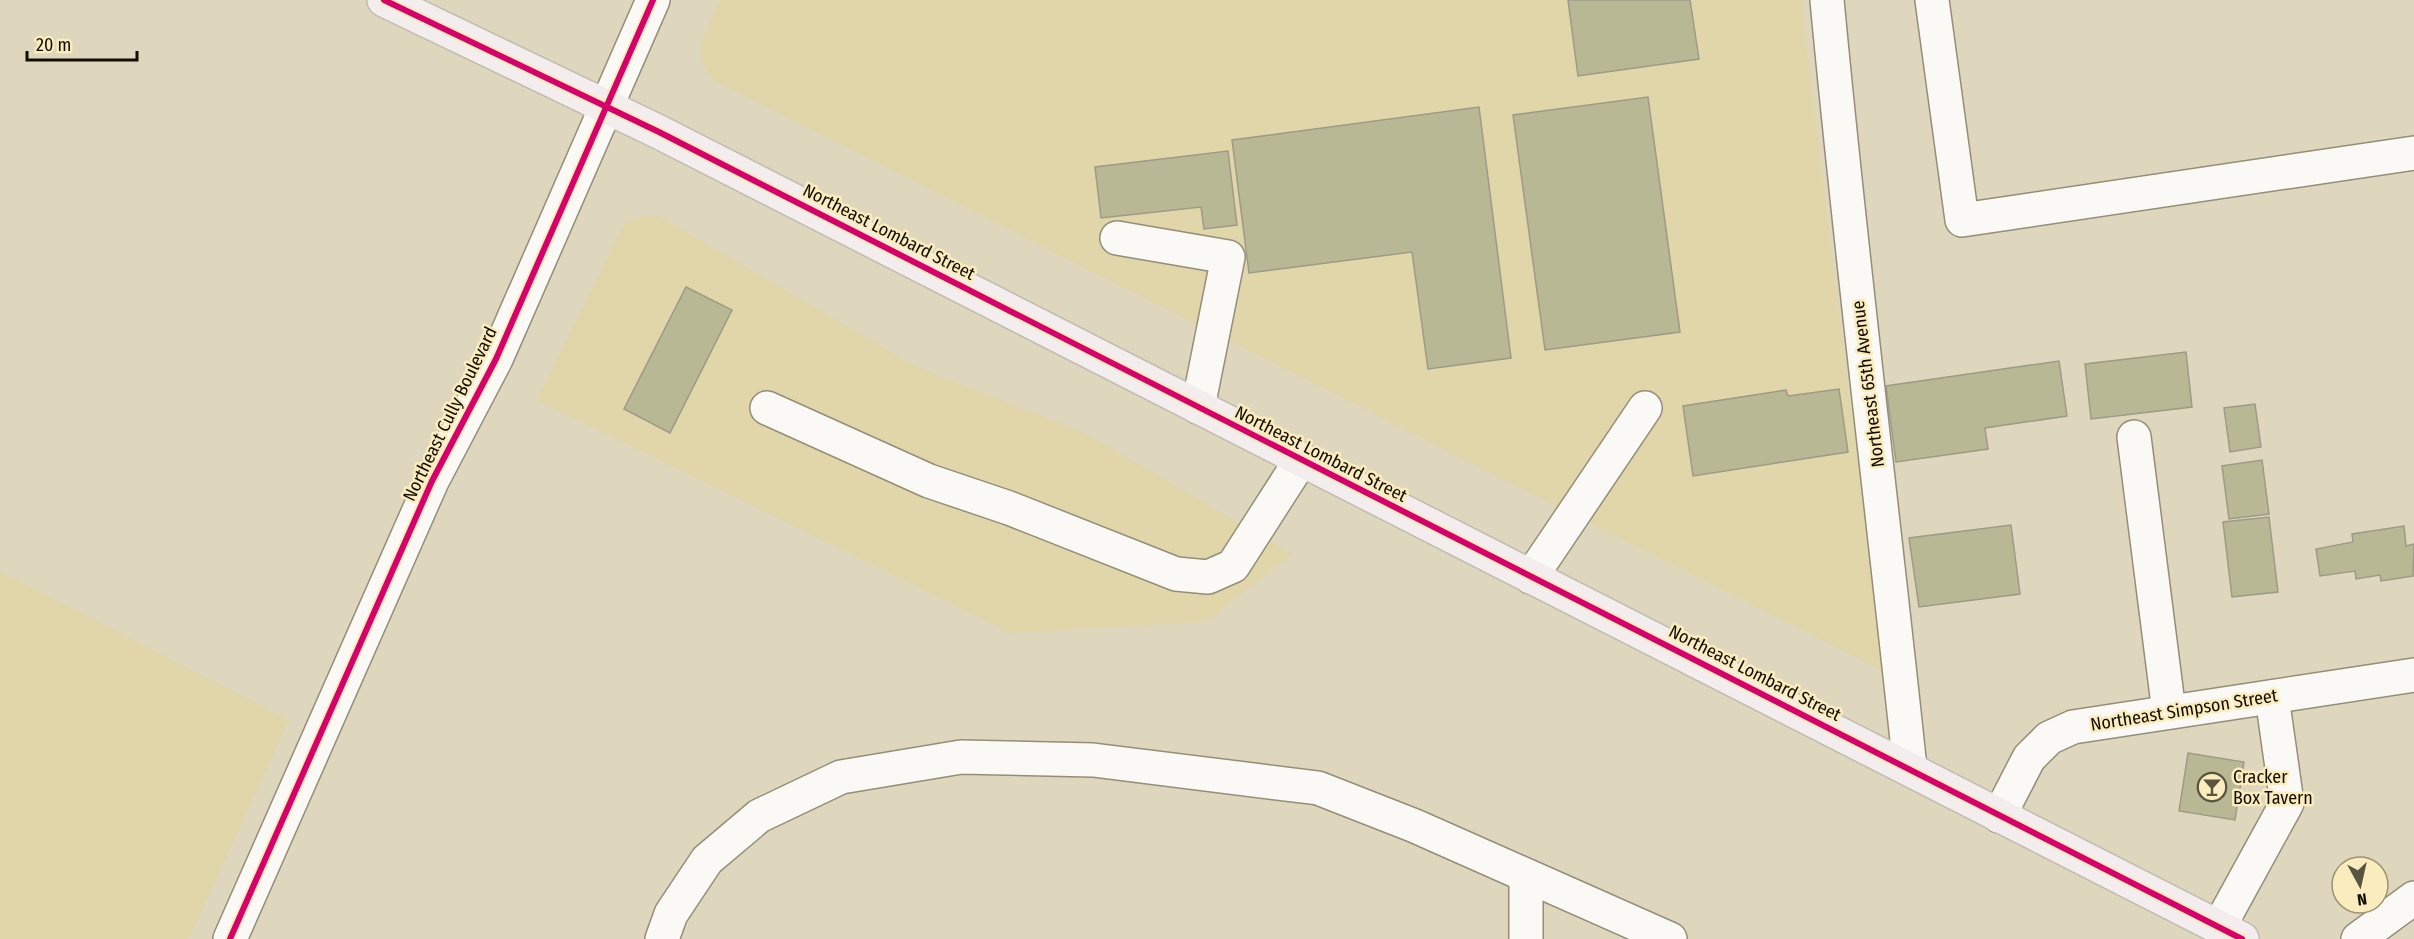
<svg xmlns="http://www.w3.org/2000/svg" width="2414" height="939" font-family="'Fira Sans Condensed',sans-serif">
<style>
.built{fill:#e1d5aa}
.building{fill:#b9b894;stroke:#9d9a86;stroke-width:1.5}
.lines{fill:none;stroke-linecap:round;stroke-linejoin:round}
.minor-casing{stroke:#948e79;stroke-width:36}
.major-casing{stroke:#c0bcb0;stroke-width:36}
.minor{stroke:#faf9f5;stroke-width:33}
.major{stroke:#f3eded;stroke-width:33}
.cycleway-casing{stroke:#faecbc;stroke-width:10}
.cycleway{stroke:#d6006c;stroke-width:6}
.labels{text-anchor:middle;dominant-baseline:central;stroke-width:5;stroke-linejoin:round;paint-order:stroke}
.street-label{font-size:18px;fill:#110c00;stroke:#faecbc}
.poi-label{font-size:18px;fill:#110c00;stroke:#faecbc;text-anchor:start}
</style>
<rect width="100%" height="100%" fill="#dfd7bd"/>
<g class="built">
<polygon points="720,0 1801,0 1883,671 715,81 707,73 700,53 701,43"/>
<polygon points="659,216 915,366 1087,434 1292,554 1207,621 1011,633 537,400 624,224 642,217"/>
<polygon points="0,571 289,720 189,939 0,939"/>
</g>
<g class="building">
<polygon points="1568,0 1690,0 1699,59 1578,76"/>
<polygon points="1648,97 1680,332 1545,350 1513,115"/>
<polygon points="1479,107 1511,358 1428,369 1412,252 1249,273 1232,140"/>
<polygon points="1228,151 1237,225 1204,229 1201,207 1101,218 1095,167"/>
<polygon points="686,287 732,310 670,433 624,409"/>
<polygon points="2186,352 2192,407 2091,419 2085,364"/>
<polygon points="2059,361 2067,416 1985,428 1988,449 1896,462 1886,386"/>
<polygon points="1839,389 1848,452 1693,476 1683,406 1786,390 1788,396"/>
<polygon points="2255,404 2261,447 2230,452 2224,408"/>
<polygon points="2262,460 2269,514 2229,519 2222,466"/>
<polygon points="2269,517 2278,592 2232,597 2223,522"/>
<polygon points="2011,525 2020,594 1919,607 1909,538"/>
<polygon points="2404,526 2406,546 2414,544 2413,576 2381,581 2380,575 2356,579 2355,571 2320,576 2316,549 2353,542 2352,534"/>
<polygon points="2188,753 2244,762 2235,820 2179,811"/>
</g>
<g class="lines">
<g class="minor-casing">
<g id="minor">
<path d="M1827 0C1851 257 1883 512 1910 768"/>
<polyline points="1932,0 1962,220 2414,153"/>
<polyline points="1117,238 1228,257 1198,407"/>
<polyline points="767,408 929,481 1009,508 1176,574 1208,577 1233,566 1301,460"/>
<polyline points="2134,437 2169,712"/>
<polyline points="1531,577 1645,408"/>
<polyline points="1999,816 2029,758 2049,738 2073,727 2414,675"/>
<polyline points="1526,876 1526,939"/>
<polyline points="2219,927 2287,803 2272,697"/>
<polyline points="230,939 432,481 496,359 653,0"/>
<polyline points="662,939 671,914 707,860 759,816 841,777 961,757 1093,760 1318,788 1415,826 1670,939"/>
<polyline points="2358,939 2414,898"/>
</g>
</g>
<g class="major-casing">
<polyline id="major" points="384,0 659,132 2242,939"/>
</g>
<use href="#minor" class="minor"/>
<use href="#major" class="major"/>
<g class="cycleway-casing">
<g id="cycleway">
<polyline points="384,0 659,132 2242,939"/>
<polyline points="230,939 432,481 496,359 653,0"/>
</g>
</g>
<use href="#cycleway" class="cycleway"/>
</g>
<defs>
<g id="bar-ring" transform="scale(1.5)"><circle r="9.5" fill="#faecbc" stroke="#595342" stroke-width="1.5"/><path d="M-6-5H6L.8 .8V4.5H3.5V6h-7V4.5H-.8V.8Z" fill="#595342"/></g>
</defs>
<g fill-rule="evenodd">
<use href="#bar-ring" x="2212" y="787"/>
</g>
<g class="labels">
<g class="street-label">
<text transform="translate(889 232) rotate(27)">Northeast Lombard Street</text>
<text transform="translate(1868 384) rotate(-97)">Northeast 65th Avenue</text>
<text transform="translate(450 414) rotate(-64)">Northeast Cully Boulevard</text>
<text transform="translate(1321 454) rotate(27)">Northeast Lombard Street</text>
<text transform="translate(1755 673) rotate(27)">Northeast Lombard Street</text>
<text transform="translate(2184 710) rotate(-9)">Northeast Simpson Street</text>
</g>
<g class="poi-label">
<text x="2233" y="777">Cracker<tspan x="2233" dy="21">Box Tavern</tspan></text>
</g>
</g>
<g transform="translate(2360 885) rotate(172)"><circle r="28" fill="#faecbc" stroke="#9d9271" stroke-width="1.5"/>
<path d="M0-4.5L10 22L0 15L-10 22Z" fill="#595342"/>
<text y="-9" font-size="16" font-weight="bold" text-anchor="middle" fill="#110c00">N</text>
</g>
<path d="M27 51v9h110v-9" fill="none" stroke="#110c00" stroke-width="3"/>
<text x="36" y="51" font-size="18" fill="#110c00" stroke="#faecbc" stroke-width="4.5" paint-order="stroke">20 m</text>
</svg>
